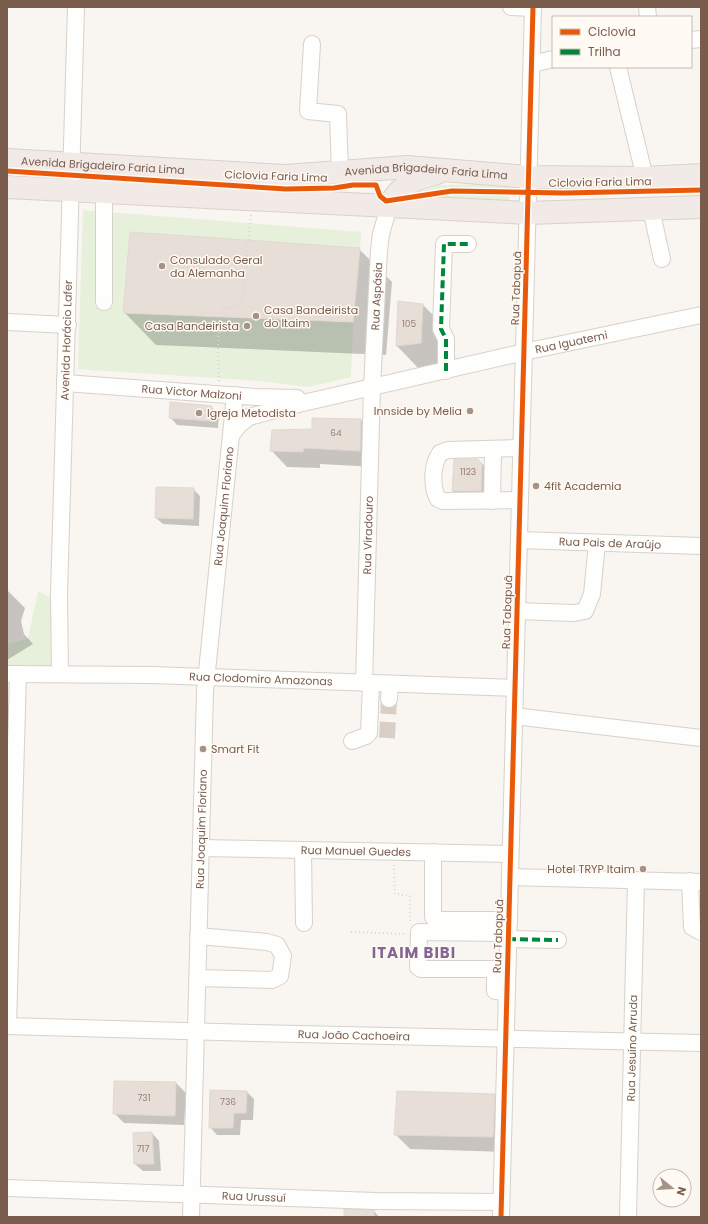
<svg xmlns="http://www.w3.org/2000/svg" width="708" height="1224" font-family="Poppins,sans-serif">
<style>
.green{fill:#e7f0db}
.shadow{fill:#0003}
.building{fill:#e6ded7;stroke:#e2d8d2}
.lines{fill:none;stroke-linecap:round;stroke-linejoin:round}
.minor-tunnel{stroke:#d9cfc7;stroke-width:16;stroke-dasharray:16 8;stroke-linecap:butt}
.minor-casing{stroke:#d7d1cb;stroke-width:18}
.highway-casing{stroke:#dad1cc;stroke-width:24}
.path{stroke:#dcd5d0;stroke-width:2;stroke-dasharray:1 3;stroke-linecap:butt}
.minor{stroke:#fefefd;stroke-width:16}
.highway{stroke:#f2eae7;stroke-width:22}
.quiet{stroke:#00873e;stroke-width:4;stroke-dasharray:8 4;stroke-linecap:butt}
.cycleway-casing{stroke:#fffaf3;stroke-width:8}
.cycleway{stroke:#e8590c;stroke-width:5}
.poi-dot{fill:#a69286;stroke:#fffaf3;stroke-width:1.5}
.labels{text-anchor:middle;dominant-baseline:central;stroke-width:3;stroke-linejoin:round;paint-order:stroke}
.number-label{font-size:9px;fill:#977e72}
.street-label{font-size:11px;fill:#7a5c4d;stroke:#fffaf3}
.poi-label{font-size:11px;fill:#7a5c4d;stroke:#fffaf3;text-anchor:start}
.district-label{font-size:15px;font-weight:bold;letter-spacing:1px;fill:#846695;stroke:#fffaf3}
</style>
<rect width="100%" height="100%" fill="#f9f5f0"/>
<g class="green">
<polygon points="509,184 509,202 416,203 419,192 438,185"/>
<polygon points="83,210 361,232 360,248 130,232 123,312 353,322 351,377 308,387 260,381 78,369"/>
<polygon points="38,591 57,601 54,668 7,668 7,644 28,639"/>
</g>
<g class="shadow">
<polygon points="359,249 392,282 386,355 156,345 124,312"/>
<polygon points="398,302 423,305 450,332 447,370 423,373 397,346"/>
<polygon points="211,407 219,415 218,428 177,425 170,417"/>
<polygon points="361,420 377,436 376,467 320,464 320,468 287,467 271,450 313,430"/>
<polygon points="478,460 486,467 488,498 461,498 453,491"/>
<polygon points="193,489 200,496 199,526 163,524 156,518"/>
<polygon points="7,590 25,608 21,621 24,634 33,644 7,660"/>
<polygon points="176,1083 186,1093 184,1125 124,1123 114,1113"/>
<polygon points="247,1092 254,1099 253,1120 241,1120 240,1135 217,1135 210,1127"/>
<polygon points="494,1095 509,1109 507,1152 410,1149 395,1134"/>
<polygon points="152,1133 159,1141 161,1171 143,1171 135,1164"/>
<polygon points="374,1211 379,1217 345,1217"/>
</g>
<g class="building">
<polygon points="130,232 360,248 353,322 123,313"/>
<polygon points="398,301 423,304 421,343 396,346"/>
<polygon points="170,402 212,406 210,421 169,418"/>
<polygon points="312,418 361,419 360,451 304,448 303,452 270,451 272,430 312,429"/>
<polygon points="454,459 478,459 482,464 481,491 452,491"/>
<polygon points="156,487 194,488 193,519 155,518"/>
<polygon points="114,1081 176,1082 175,1116 113,1114"/>
<polygon points="210,1090 247,1091 246,1113 234,1113 233,1128 209,1128"/>
<polygon points="397,1091 495,1094 493,1137 394,1135"/>
<polygon points="152,1132 154,1164 134,1164 133,1133"/>
<polygon points="344,1209 374,1210 374,1217 344,1217"/>
</g>
<g class="lines">
<polyline class="minor-tunnel" points="387,738 389,699"/>
<g class="minor-casing">
<g id="minor">
<polyline points="511,7 533,8"/>
<polyline points="647,7 648,17"/>
<polyline points="691,40 701,39"/>
<polyline points="312,44 308,111 338,114 340,172"/>
<polyline points="532,64 553,59"/>
<polyline points="618,67 645,178"/>
<polyline points="651,209 662,259"/>
<polyline points="104,302 104,193"/>
<polyline points="7,322 68,325"/>
<polyline points="446,371 446,339 441,329 444,244 468,244"/>
<path id="s1" d="M65 383 256 397 297 398"/>
<path id="s2" d="M232 434 239 425 249 417 290 406 524 352 701 315"/>
<path d="M520 500 443 501 438 499C431 486 432 465 440 453L448 450 521 448"/>
<polyline points="492,501 493,449"/>
<path id="s3" d="M519 540 701 546"/>
<polyline points="517,611 574,613 585,611 592,594 597,543"/>
<path id="s4" d="M7 674 152 675 515 688"/>
<path id="s5" d="M60 674 59 594 76 7"/>
<path id="s6" d="M364 683 372 387 379 250 381 234 389 206"/>
<polyline points="389,699 390,685"/>
<polyline points="514,716 701,738"/>
<polyline points="352,741 366,736 369,733 371,684"/>
<path id="s7" d="M201 848 510 854"/>
<polyline points="303,850 304,923"/>
<polyline points="433,852 433,917 436,920 509,920"/>
<polyline points="510,877 701,882"/>
<polyline points="690,881 692,927 701,932"/>
<polyline points="508,939 558,940"/>
<polyline points="197,978 272,980 280,976 283,956 277,945 267,942 198,936"/>
<polyline points="507,992 495,991 495,969 421,969 418,967 419,932 508,933"/>
<path id="s8" d="M7 1026 254 1033 701 1043"/>
<polyline points="8,1026 18,674"/>
<path id="s9" d="M7 1188 375 1201 501 1202"/>
<path id="s10" d="M191 1217 205 691 235 395"/>
<polyline points="501,1217 533,7"/>
<path id="s11" d="M628 1217 636 880"/>
</g>
</g>
<g class="highway-casing">
<g id="highway">
<path id="s12" d="M7 160 286 176 407 167 528 177 645 178 701 175"/>
<polyline points="7,187 528,213 701,207"/>
<path d="M389 206C401 184 414 179 437 173"/>
</g>
</g>
<g class="path">
<polyline points="219,381 218,343 221,311 242,303 251,215"/>
<polyline points="394,865 395,894 410,896 410,923"/>
<polyline points="351,932 406,934"/>
</g>
<use href="#minor" class="minor"/>
<use href="#highway" class="highway"/>
<g class="quiet">
<polyline points="446,371 446,339 441,329 444,244 468,244"/>
<polyline points="508,939 558,940"/>
</g>
<g class="cycleway-casing">
<g id="cycleway">
<polyline points="7,171 286,189 334,188 353,185 376,185 380,196 386,201 452,191 564,193 701,190"/>
<polyline points="501,1217 533,7"/>
</g>
</g>
<use href="#cycleway" class="cycleway"/>
</g>
<g class="poi-dot">
<circle cx="162" cy="266" r="4"/>
<circle cx="256" cy="316" r="4"/>
<circle cx="247" cy="326" r="4"/>
<circle cx="470" cy="411" r="4"/>
<circle cx="199" cy="413" r="4"/>
<circle cx="536" cy="486" r="4"/>
<circle cx="203" cy="749" r="4"/>
<circle cx="643" cy="869" r="4"/>
</g>
<g class="labels">
<g class="number-label">
<text x="409" y="324">105</text>
<text x="336" y="433">64</text>
<text x="468" y="472">1123</text>
<text x="144" y="1098">731</text>
<text x="228" y="1102">736</text>
<text x="143" y="1149">717</text>
</g>
<g class="street-label">
<text stroke="none"><textPath href="#s12" startOffset="96">Avenida Brigadeiro Faria Lima</textPath></text>
<text stroke="none"><textPath href="#s12" startOffset="420">Avenida Brigadeiro Faria Lima</textPath></text>
<text transform="translate(276 176) rotate(2)">Ciclovia Faria Lima</text>
<text transform="translate(600 182) rotate(-1)">Ciclovia Faria Lima</text>
<text transform="translate(516 288) rotate(-88)">Rua Tabapuã</text>
<text stroke="none"><textPath href="#s6" startOffset="387">Rua Aspásia</textPath></text>
<text stroke="none"><textPath href="#s5" startOffset="334">Avenida Horácio Lafer</textPath></text>
<text stroke="none"><textPath href="#s2" startOffset="355">Rua Iguatemi</textPath></text>
<text stroke="none"><textPath href="#s1" startOffset="127">Rua Victor Malzoni</textPath></text>
<text stroke="none"><textPath href="#s10" startOffset="712">Rua Joaquim Floriano</textPath></text>
<text stroke="none"><textPath href="#s6" startOffset="148">Rua Viradouro</textPath></text>
<text stroke="none"><textPath href="#s3" startOffset="91">Rua Pais de Araújo</textPath></text>
<text transform="translate(507 612) rotate(-88)">Rua Tabapuã</text>
<text stroke="none"><textPath href="#s4" startOffset="254">Rua Clodomiro Amazonas</textPath></text>
<text stroke="none"><textPath href="#s10" startOffset="388">Rua Joaquim Floriano</textPath></text>
<text stroke="none"><textPath href="#s7" startOffset="155">Rua Manuel Guedes</textPath></text>
<text transform="translate(498 936) rotate(-88)">Rua Tabapuã</text>
<text stroke="none"><textPath href="#s8" startOffset="347">Rua João Cachoeira</textPath></text>
<text stroke="none"><textPath href="#s11" startOffset="169">Rua Jesuíno Arruda</textPath></text>
<text stroke="none"><textPath href="#s9" startOffset="247">Rua Urussuí</textPath></text>
</g>
<g class="poi-label">
<text x="170" y="260">Consulado Geral<tspan x="170" dy="13">da Alemanha</tspan></text>
<text x="264" y="310">Casa Bandeirista<tspan x="264" dy="13">do Itaim</tspan></text>
<text x="239" y="326" text-anchor="end">Casa Bandeirista</text>
<text x="462" y="411" text-anchor="end">Innside by Melia</text>
<text x="207" y="413">Igreja Metodista</text>
<text x="544" y="486">4fit Academia</text>
<text x="211" y="749">Smart Fit</text>
<text x="635" y="869" text-anchor="end">Hotel TRYP Itaim</text>
</g>
<g class="district-label">
<text x="414" y="952">ITAIM BIBI</text>
</g>
</g>
<rect width="708" height="1224" fill="none" stroke="#7a5c4d" stroke-width="16"/>
<rect x="552" y="16" width="140" height="52" fill="#fffaf3" stroke="#cabbb1"/>
<rect x="560" y="29" width="20" height="6" fill="#e8590c" stroke="#cabbb1"/>
<text x="588" y="36" font-size="12" fill="#7a5c4d">Ciclovia</text>
<rect x="560" y="49" width="20" height="6" fill="#00873e" stroke="#cabbb1"/>
<text x="588" y="56" font-size="12" fill="#7a5c4d">Trilha</text>
<g transform="translate(672 1188) rotate(108)"><circle r="19" fill="#fffaf3" stroke="#cabbb1"/>
<path d="M0-3L7 15L0 10L-7 15Z" fill="#a69286"/>
<text y="-6" font-size="11" font-weight="bold" text-anchor="middle" fill="#7a5c4d">N</text>
</g>
</svg>
